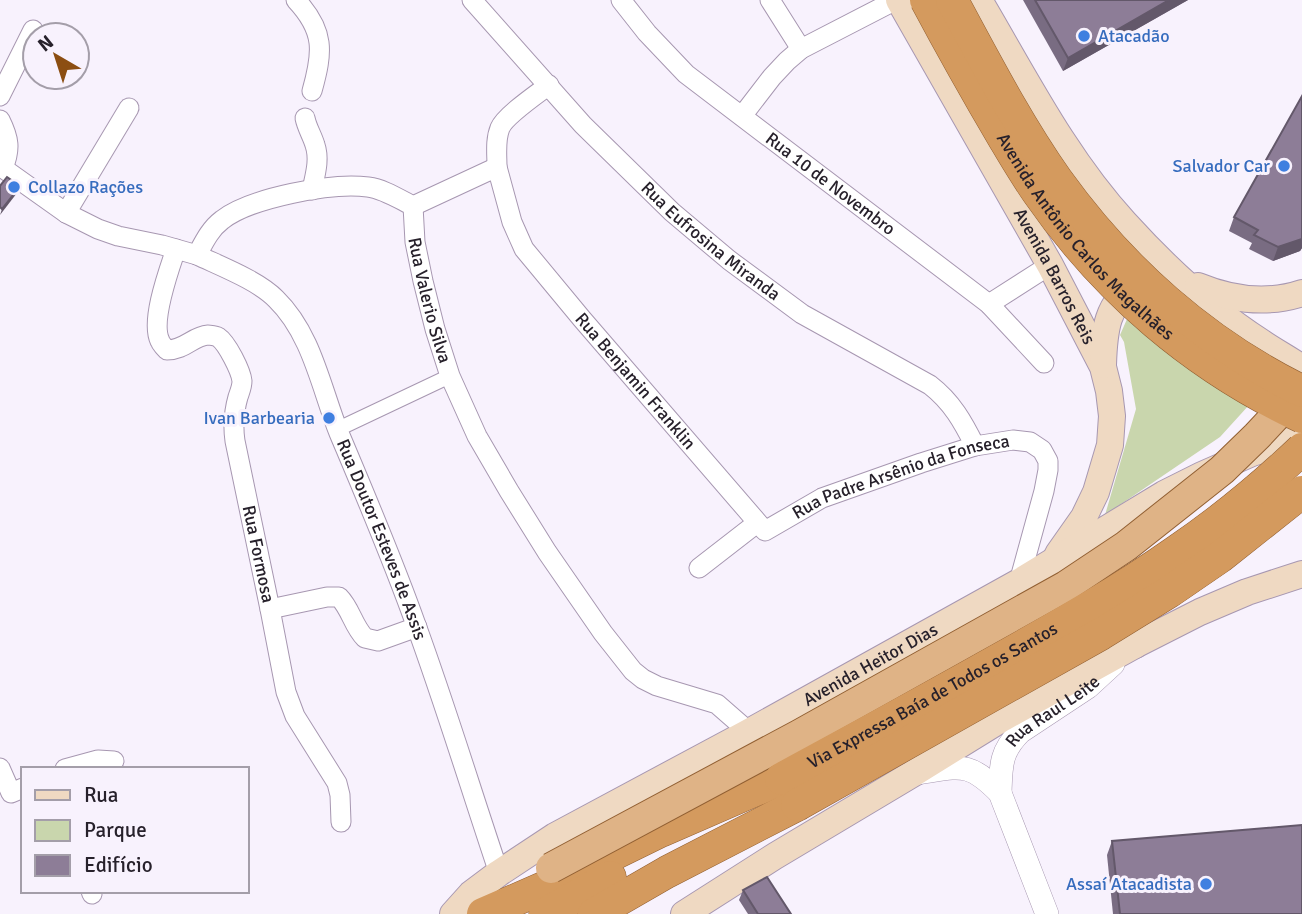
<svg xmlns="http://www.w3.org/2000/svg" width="1302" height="914" font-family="Signika,sans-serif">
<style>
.green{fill:#c9d6ad}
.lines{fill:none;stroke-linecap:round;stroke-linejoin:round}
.pedestrian-casing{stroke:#a797b1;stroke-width:16}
.minor-casing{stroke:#a797b1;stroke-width:21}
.tertiary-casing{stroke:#a797b1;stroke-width:24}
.secondary-casing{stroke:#a797b1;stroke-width:28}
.trunk-casing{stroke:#915f32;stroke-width:33}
.pedestrian{stroke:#fff;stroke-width:14}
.minor{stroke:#fff;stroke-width:19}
.tertiary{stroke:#fff;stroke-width:23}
.secondary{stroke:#efd9c2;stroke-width:26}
.trunk{stroke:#d49a5e;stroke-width:32}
.primary-bridge-casing{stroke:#915f32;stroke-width:32;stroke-linecap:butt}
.trunk-bridge-casing{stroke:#915f32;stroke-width:33;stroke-linecap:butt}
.primary-bridge{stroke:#dfb386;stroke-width:30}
.trunk-bridge{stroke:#d49a5e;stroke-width:32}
.wall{fill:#796c82}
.shaded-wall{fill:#63586a}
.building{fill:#8d7d97;stroke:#63586a;stroke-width:2}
.shop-dot{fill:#3f7fe0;stroke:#f8f2fd;stroke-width:2.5}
.labels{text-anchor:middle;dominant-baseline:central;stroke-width:6;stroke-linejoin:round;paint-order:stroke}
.shop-label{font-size:18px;fill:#366cbe;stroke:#f8f2fd;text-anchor:end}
.street-label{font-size:18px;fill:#27212b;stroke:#f8f2fd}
</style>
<rect width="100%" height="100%" fill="#f8f2fd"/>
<polygon class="green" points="1131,310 1290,360 1220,437 1105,515 1136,409 1124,342 1120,335"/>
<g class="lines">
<g class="pedestrian-casing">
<polyline id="pedestrian" points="338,429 450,376"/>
</g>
<g class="minor-casing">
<g id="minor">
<path d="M296 0C325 31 323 52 312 91"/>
<path id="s1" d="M472 0 583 125 672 212 729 260 802 314 930 385C952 402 963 422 975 446"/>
<path id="s2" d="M621 0 647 33 686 74 989 304 1044 363"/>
<polyline points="770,0 801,49"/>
<polyline points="0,96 33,30"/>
<polyline points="742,116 772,77 787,61 801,49 896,0"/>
<path d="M305 118C307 128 312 135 315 145 320 160 315 175 312 190"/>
<path d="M0 120C9 138 11 149 3 168"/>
<path d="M0 166 66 213 98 229 118 236 162 245 197 255C204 242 210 229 222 220 250 198 332 182 368 187 384 189 399 199 413 206"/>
<path d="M497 167C497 154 495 140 500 128 505 116 537 94 549 85"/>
<path id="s3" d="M413 206 497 167 512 222 524 249 582 319 765 531 822 498 921 463 975 446 1013 440 1030 442 1042 450 1048 461V470L1044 491 1019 582"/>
<path id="s4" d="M413 206 415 242 423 281 435 329 450 376 477 436 509 491 547 552 603 633 633 671 643 679 657 686 717 704 749 732"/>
<polyline points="66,213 129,108"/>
<path id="s5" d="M176 249C169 270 150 321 160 341 160 343 166 349 167 350 185 350 193 336 208 335 209 335 217 336 218 337 227 343 241 371 242 381 242 387 240 391 238 397 234 411 233 427 235 441L270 609 286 692 295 716 337 783 340 795 341 822"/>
<path id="s6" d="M197 255C220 266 259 281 276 299 312 334 321 388 339 433 366 497 393 560 416 625 446 707 471 790 499 873"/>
<polyline points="989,304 1050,265"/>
<polyline points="699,568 757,523"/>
<path d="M270 609 327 597H339C351 609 353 626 365 638L378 641 417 627"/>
<polyline points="0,768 11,793 23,788"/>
<polyline points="65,769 98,760 114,761"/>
<polyline points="91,891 92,894"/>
</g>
</g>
<g class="tertiary-casing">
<g id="tertiary">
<path d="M917 773C960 767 968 760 1000 793L1047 914"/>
<path id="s7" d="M1000 793C1001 766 1000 752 1020 732L1088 687 1113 664"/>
</g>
</g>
<g class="secondary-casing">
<g id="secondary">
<path id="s8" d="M899 0 1050 265 1103 367 1109 391 1112 416 1110 445 1096 492 1084 517 1058 554"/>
<path d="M979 0C1024 76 1065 158 1125 223 1165 267 1211 310 1261 342 1274 351 1289 359 1302 368"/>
<path d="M1198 286C1232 300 1266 305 1302 293"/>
<path d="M1103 365C1104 332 1106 302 1138 283"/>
<path d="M1071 647C1092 653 1114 648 1135 645"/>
<path id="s9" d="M453 914 471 894 499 873 555 836 749 732 1019 582 1164 494 1202 475 1252 453 1302 437"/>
<polyline points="684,914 775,856 914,773 1003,718 1135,645 1200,612 1247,592 1302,574"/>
</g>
</g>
<g class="trunk-casing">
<g id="trunk">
<polyline points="483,914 559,881 661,831 781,779"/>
<polyline points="545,914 610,877"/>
<polyline points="594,914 667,872 797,805"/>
</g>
</g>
<use href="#pedestrian" class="pedestrian"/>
<use href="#minor" class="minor"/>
<use href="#tertiary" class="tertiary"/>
<use href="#secondary" class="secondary"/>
<use href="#trunk" class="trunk"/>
<g class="primary-bridge-casing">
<polyline id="primary-bridge" points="551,868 799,735 1066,586 1126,546 1222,470 1257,436 1300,390"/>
</g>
<g class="trunk-bridge-casing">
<g id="trunk-bridge">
<path id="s10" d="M926 0C951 47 977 93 1004 139 1015 157 1026 176 1038 193 1105 290 1195 367 1302 417"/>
<path d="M952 0C985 61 1017 123 1057 180 1121 269 1204 343 1302 391"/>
<path id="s11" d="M781 779C853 740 925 701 996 661 1058 626 1120 591 1178 550 1222 520 1263 486 1302 449"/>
<polyline points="797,805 1101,634 1169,592 1220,557 1302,492"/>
</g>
</g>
<use href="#primary-bridge" class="primary-bridge"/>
<use href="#trunk-bridge" class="trunk-bridge"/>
</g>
<g class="wall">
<polygon points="1023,0 1188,0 1063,71"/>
<polygon points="1302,96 1302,248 1300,251 1273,261 1249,249 1252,243 1229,231 1234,217"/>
<polygon points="1112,841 1302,914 1113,914 1107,855"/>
<polygon points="743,890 791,914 748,914 739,900"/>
</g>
<g class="shaded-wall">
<polygon points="1169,0 1188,0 1063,71 1068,58"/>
<polygon points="20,186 17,193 0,215 2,209"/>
<polygon points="1302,239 1302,248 1300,251 1273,261 1278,247"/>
</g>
<g class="building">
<polygon points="1035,0 1169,0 1068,58"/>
<polygon points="1302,96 1302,239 1278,247 1254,235 1258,230 1234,217"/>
<polygon points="7,177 20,186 2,209 0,207 0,186"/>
<polygon points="1302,825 1302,914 1120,914 1112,841"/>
<polygon points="767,877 791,914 758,914 743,890"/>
</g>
<g class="shop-dot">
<circle cx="1084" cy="36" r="7"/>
<circle cx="1284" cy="166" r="7"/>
<circle cx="14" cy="187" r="7"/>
<circle cx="329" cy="418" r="7"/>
<circle cx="1206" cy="884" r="7"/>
</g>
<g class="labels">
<g class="shop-label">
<text x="1098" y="36" text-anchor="start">Atacadão</text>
<text x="1270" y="166">Salvador Car</text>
<text x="28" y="187" text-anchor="start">Collazo Rações</text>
<text x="315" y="418">Ivan Barbearia</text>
<text x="1192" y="884">Assaí Atacadista</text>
</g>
<g class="street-label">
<text stroke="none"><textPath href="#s2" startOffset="280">Rua 10 de Novembro</textPath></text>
<text stroke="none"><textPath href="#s10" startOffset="287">Avenida Antônio Carlos Magalhães</textPath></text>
<text stroke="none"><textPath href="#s1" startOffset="340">Rua Eufrosina Miranda</textPath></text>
<text stroke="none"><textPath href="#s8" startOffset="317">Avenida Barros Reis</textPath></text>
<text stroke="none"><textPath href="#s4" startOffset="96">Rua Valerio Silva</textPath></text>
<text stroke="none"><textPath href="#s3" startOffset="352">Rua Benjamin Franklin</textPath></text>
<text stroke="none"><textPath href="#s3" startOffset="698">Rua Padre Arsênio da Fonseca</textPath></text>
<text stroke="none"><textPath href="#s6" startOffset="355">Rua Doutor Esteves de Assis</textPath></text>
<text stroke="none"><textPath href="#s5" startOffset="388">Rua Formosa</textPath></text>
<text stroke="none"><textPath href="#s9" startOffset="488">Avenida Heitor Dias</textPath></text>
<text stroke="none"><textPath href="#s11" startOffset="173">Via Expressa Baía de Todos os Santos</textPath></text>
<text stroke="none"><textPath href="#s7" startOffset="105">Rua Raul Leite</textPath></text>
</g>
</g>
<rect x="21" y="767" width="228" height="126" fill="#f8f2fd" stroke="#a49ea9" stroke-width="2"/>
<rect x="35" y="790" width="35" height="10" fill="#efd9c2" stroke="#a49ea9" stroke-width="2"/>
<text x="84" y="802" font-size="21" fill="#27212b">Rua</text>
<rect x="35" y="820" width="35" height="21" fill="#c9d6ad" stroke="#a49ea9" stroke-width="2"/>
<text x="84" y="837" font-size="21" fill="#27212b">Parque</text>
<rect x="35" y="855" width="35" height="21" fill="#8d7d97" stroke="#a49ea9" stroke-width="2"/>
<text x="84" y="872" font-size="21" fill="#27212b">Edifício</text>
<g transform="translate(56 56) rotate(321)"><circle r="33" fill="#f8f2fd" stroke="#a49ea9" stroke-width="2"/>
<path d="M0-5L12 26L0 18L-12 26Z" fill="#8c4e12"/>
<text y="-10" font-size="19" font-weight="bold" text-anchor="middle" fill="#27212b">N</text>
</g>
</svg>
